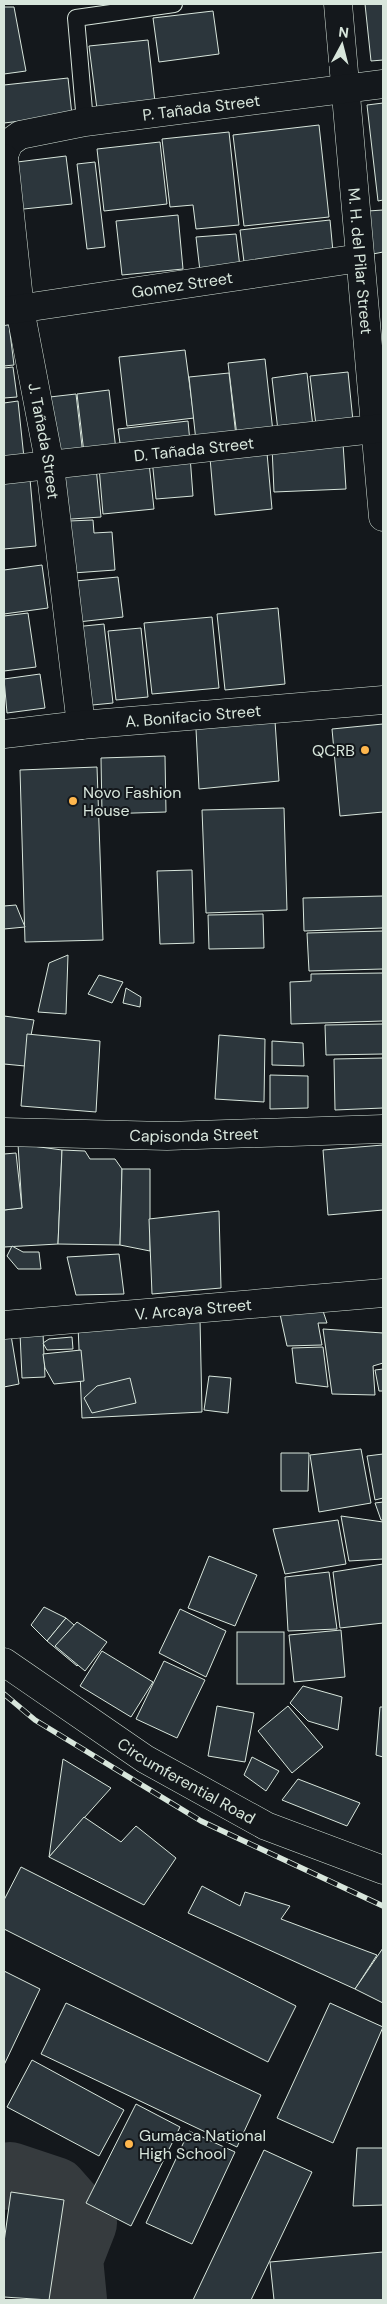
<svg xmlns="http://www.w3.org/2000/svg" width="387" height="2304" font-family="'DM Sans',sans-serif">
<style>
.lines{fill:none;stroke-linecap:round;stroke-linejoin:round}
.river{stroke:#363b3e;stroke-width:66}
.building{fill:#2c363c;stroke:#d8e6dc}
.lane-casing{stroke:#d8e6dc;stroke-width:18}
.street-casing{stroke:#d8e6dc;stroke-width:29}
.primary-casing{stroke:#d8e6dc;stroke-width:29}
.lane{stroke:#14181c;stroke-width:16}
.street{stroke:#14181c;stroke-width:28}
.primary{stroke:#14181c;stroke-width:28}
.rail-casing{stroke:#d8e6dc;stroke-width:5.5}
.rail{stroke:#14181c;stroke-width:4;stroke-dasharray:11;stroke-linecap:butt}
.poi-dot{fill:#ffb74d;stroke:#14181c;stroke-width:2}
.labels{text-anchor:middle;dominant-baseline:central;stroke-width:4;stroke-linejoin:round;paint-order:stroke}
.street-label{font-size:16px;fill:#d8e6dc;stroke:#14181c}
.poi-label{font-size:16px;fill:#d8e6dc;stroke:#14181c;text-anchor:start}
</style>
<rect width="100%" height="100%" fill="#14181c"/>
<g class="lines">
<polyline class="river" points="4,2177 10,2175 55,2190 84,2223 70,2259 74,2300"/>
</g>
<g class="building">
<polygon points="365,4 383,4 383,60 371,61"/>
<polygon points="4,7 14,7 26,71 4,74"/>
<polygon points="213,11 219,54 159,62 153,18"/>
<polygon points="148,40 155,102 97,109 89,46"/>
<polygon points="68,78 72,115 4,123 4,85"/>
<polygon points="383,103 383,200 378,201 367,105"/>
<polygon points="319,125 329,217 244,226 233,135"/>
<polygon points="229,132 239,225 196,229 193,205 170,207 162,139"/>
<polygon points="160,142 167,204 104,211 97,149"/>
<polygon points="66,156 72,204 14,210 9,163"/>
<polygon points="95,162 105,247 87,249 77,164"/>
<polygon points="383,210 383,252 373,254 368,211"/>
<polygon points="178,215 183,269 122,275 116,221"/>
<polygon points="330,220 333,252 244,262 240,230"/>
<polygon points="236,234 240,267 200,271 196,237"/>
<polygon points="4,325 9,325 14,365 4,366"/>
<polygon points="185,350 194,418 127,426 119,357"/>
<polygon points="265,359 273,432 237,436 228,363"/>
<polygon points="13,367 17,397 4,398 4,368"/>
<polygon points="348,372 353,421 316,425 310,376"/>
<polygon points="229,373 236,436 196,441 189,377"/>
<polygon points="307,373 313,427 278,431 272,378"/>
<polygon points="109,390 116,450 84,453 77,394"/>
<polygon points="76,394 83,455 49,458 41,398"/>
<polygon points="18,401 24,458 4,460 4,403"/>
<polygon points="188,421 190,442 121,450 118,429"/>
<polygon points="343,443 346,489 274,492 272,447"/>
<polygon points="267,453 272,509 215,515 210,458"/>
<polygon points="190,456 193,496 156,499 152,459"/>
<polygon points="149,463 154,509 103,514 99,467"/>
<polygon points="96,467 101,517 57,520 52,471"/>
<polygon points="30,479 36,546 4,549 4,482"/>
<polygon points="93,520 94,533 112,532 115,570 73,573 69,521"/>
<polygon points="42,565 48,608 4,614 4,570"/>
<polygon points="118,577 123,617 69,623 65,582"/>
<polygon points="278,608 285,684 225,690 217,614"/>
<polygon points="28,613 36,667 4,671 4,616"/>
<polygon points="212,617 219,688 152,694 144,623"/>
<polygon points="104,624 113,703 82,706 74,627"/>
<polygon points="141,628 148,697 116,700 108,631"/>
<polygon points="40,674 45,708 7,713 4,679"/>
<polygon points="275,721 279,781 199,789 196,729"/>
<polygon points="383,724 383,812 340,816 332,729"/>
<polygon points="165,756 166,812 102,814 101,758"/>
<polygon points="97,767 103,940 25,942 20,770"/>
<polygon points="284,808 287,910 206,913 202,810"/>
<polygon points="192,870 194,943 160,944 157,871"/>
<polygon points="383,896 383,928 304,931 303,898"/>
<polygon points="16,905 25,927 4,929 4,906"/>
<polygon points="263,914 264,948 209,949 208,915"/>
<polygon points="383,931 383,969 309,971 307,933"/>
<polygon points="68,955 66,1014 38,1012 49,963"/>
<polygon points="383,973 383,1021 291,1024 290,982 311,981 311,974"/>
<polygon points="99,975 123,982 112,1003 88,994"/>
<polygon points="126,988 141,997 140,1007 123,1003"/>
<polygon points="4,1016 34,1020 25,1066 4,1064"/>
<polygon points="383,1024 383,1054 326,1055 325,1025"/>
<polygon points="27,1034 100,1041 96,1112 21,1106"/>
<polygon points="219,1035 265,1039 264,1102 215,1099"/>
<polygon points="272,1041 303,1043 304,1066 272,1065"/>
<polygon points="383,1058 383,1108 335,1110 334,1059"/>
<polygon points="270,1075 308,1076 308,1108 270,1109"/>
<polygon points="18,1144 62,1150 58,1244 4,1247 4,1210 22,1208"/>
<polygon points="383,1145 383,1210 328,1215 323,1150"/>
<polygon points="62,1150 85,1151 90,1159 115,1159 122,1169 120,1245 58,1244"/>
<polygon points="16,1153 22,1208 4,1210 4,1154"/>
<polygon points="122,1169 150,1169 150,1251 120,1245"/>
<polygon points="219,1211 221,1288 152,1294 149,1219"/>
<polygon points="12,1246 23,1252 39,1252 41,1269 18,1269 7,1256"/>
<polygon points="119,1254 124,1294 76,1295 67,1257"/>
<polygon points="323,1311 327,1323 318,1323 322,1345 287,1346 280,1314"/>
<polygon points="200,1319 202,1412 82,1418 78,1326"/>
<polygon points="323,1329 383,1333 383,1363 373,1366 375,1395 332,1394"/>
<polygon points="20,1333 43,1333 45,1377 22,1378"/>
<polygon points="11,1335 19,1384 4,1387 4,1336"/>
<polygon points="72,1337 73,1349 47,1350 43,1343 49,1339"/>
<polygon points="323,1347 328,1387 296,1383 292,1348"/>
<polygon points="81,1350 84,1381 54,1384 45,1368 43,1354"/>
<polygon points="383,1369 383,1391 379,1391 375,1370"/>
<polygon points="209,1376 231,1378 228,1413 204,1410"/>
<polygon points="130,1378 136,1403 92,1413 84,1398 97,1386"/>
<polygon points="361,1449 371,1503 319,1512 310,1455"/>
<polygon points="281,1453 309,1453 308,1491 281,1491"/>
<polygon points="383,1454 383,1498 375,1500 367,1456"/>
<polygon points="383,1502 383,1520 381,1520 375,1503"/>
<polygon points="341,1516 383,1522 383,1559 349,1561"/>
<polygon points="338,1520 346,1564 285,1574 273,1529"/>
<polygon points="209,1556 257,1575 235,1626 188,1608"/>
<polygon points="383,1564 383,1623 340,1628 333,1572"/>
<polygon points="329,1572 337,1629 288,1631 285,1577"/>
<polygon points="44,1607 66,1618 47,1641 31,1625"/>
<polygon points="180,1609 226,1631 206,1677 159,1653"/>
<polygon points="66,1618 96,1644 77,1666 47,1641"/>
<polygon points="77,1622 107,1642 85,1671 55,1646"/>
<polygon points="341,1630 345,1677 294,1682 289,1635"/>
<rect x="237" y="1632" width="47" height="52"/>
<polygon points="102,1651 153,1682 131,1717 80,1686"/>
<polygon points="164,1661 205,1680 177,1738 136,1719"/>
<polygon points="303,1686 342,1697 338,1730 308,1721 290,1703"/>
<polygon points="217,1706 254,1713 245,1762 208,1756"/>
<polygon points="288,1706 323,1747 292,1773 258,1731"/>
<polygon points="380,1707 383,1707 383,1757 376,1755"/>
<polygon points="252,1757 279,1771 266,1791 244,1775"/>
<polygon points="63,1759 111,1788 49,1857"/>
<polygon points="298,1779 360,1803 347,1826 282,1800"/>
<polygon points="84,1817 121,1842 136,1826 176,1858 144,1905 49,1857"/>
<polygon points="21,1867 296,2006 268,2062 4,1929 4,1900"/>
<polygon points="202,1886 240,1906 245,1892 290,1906 281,1919 377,1955 355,1989 188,1913"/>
<polygon points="383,1948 383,2003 355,1989"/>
<polygon points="4,1971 40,1989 4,2065"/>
<polygon points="66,2003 261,2095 237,2147 41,2054"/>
<polygon points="330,2003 383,2027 333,2143 277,2118"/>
<polygon points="32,2060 124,2110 99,2156 7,2107"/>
<polygon points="136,2104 180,2127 131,2226 86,2203"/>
<polygon points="189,2131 235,2152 192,2244 146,2223"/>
<polygon points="357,2148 383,2148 383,2205 353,2206"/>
<polygon points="264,2150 312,2172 251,2300 193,2300"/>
<polygon points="11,2192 64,2200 49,2300 4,2297 4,2242"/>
<polygon points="383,2252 383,2300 274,2300 270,2262"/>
</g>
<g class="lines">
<g class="lane-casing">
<polyline id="lane" points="85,122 76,18 174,4"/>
</g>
<g class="street-casing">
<g id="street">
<path id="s1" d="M338 4 383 517"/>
<path id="s2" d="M4 155 9 143 20 135 85 122 383 84"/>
<path id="s3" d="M4 158 20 309 50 466 81 725"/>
<path id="s4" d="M4 311 360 258"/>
<path id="s5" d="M4 470 383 428"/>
<path id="s6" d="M4 1132 167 1136 383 1129"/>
<path id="s7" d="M4 1325 383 1293"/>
<path id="s8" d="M4 1662 145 1759 266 1826 383 1870"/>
</g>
</g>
<g class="primary-casing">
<g id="primary">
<path id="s9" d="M4 734 81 725 383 700"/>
</g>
</g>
<use href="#lane" class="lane"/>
<use href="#street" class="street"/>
<use href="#primary" class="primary"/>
<g class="rail-casing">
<polyline id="rail" points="4,1694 35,1720 201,1821 383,1906"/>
</g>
<use href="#rail" class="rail"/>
</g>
<g class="poi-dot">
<circle cx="365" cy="750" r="5"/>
<circle cx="73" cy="801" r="5"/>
<circle cx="129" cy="2144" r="5"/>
</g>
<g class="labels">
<g class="street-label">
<text stroke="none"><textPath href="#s2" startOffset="210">P. Tañada Street</textPath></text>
<text stroke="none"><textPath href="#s1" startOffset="258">M. H. del Pilar Street</textPath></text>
<text stroke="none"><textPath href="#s4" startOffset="180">Gomez Street</textPath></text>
<text stroke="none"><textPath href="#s3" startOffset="286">J. Tañada Street</textPath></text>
<text stroke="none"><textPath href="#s5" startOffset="191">D. Tañada Street</textPath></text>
<text stroke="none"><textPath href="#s9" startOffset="190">A. Bonifacio Street</textPath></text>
<text stroke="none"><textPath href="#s6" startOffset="190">Capisonda Street</textPath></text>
<text stroke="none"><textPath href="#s7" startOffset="190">V. Arcaya Street</textPath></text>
<text stroke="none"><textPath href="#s8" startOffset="218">Circumferential Road</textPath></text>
</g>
<g class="poi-label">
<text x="355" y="750" text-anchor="end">QCRB</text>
<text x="83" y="792">Novo Fashion<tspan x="83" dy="18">House</tspan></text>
<text x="139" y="2135">Gumaca National<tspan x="139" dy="18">High School</tspan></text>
</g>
</g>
<rect width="387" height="2304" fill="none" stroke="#d8e6dc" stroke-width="10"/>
<g transform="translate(342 45) rotate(7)" stroke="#14181c" stroke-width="4" paint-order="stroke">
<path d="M0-4L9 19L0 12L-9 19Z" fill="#d8e6dc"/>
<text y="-8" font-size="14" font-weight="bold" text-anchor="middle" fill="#d8e6dc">N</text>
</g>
</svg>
